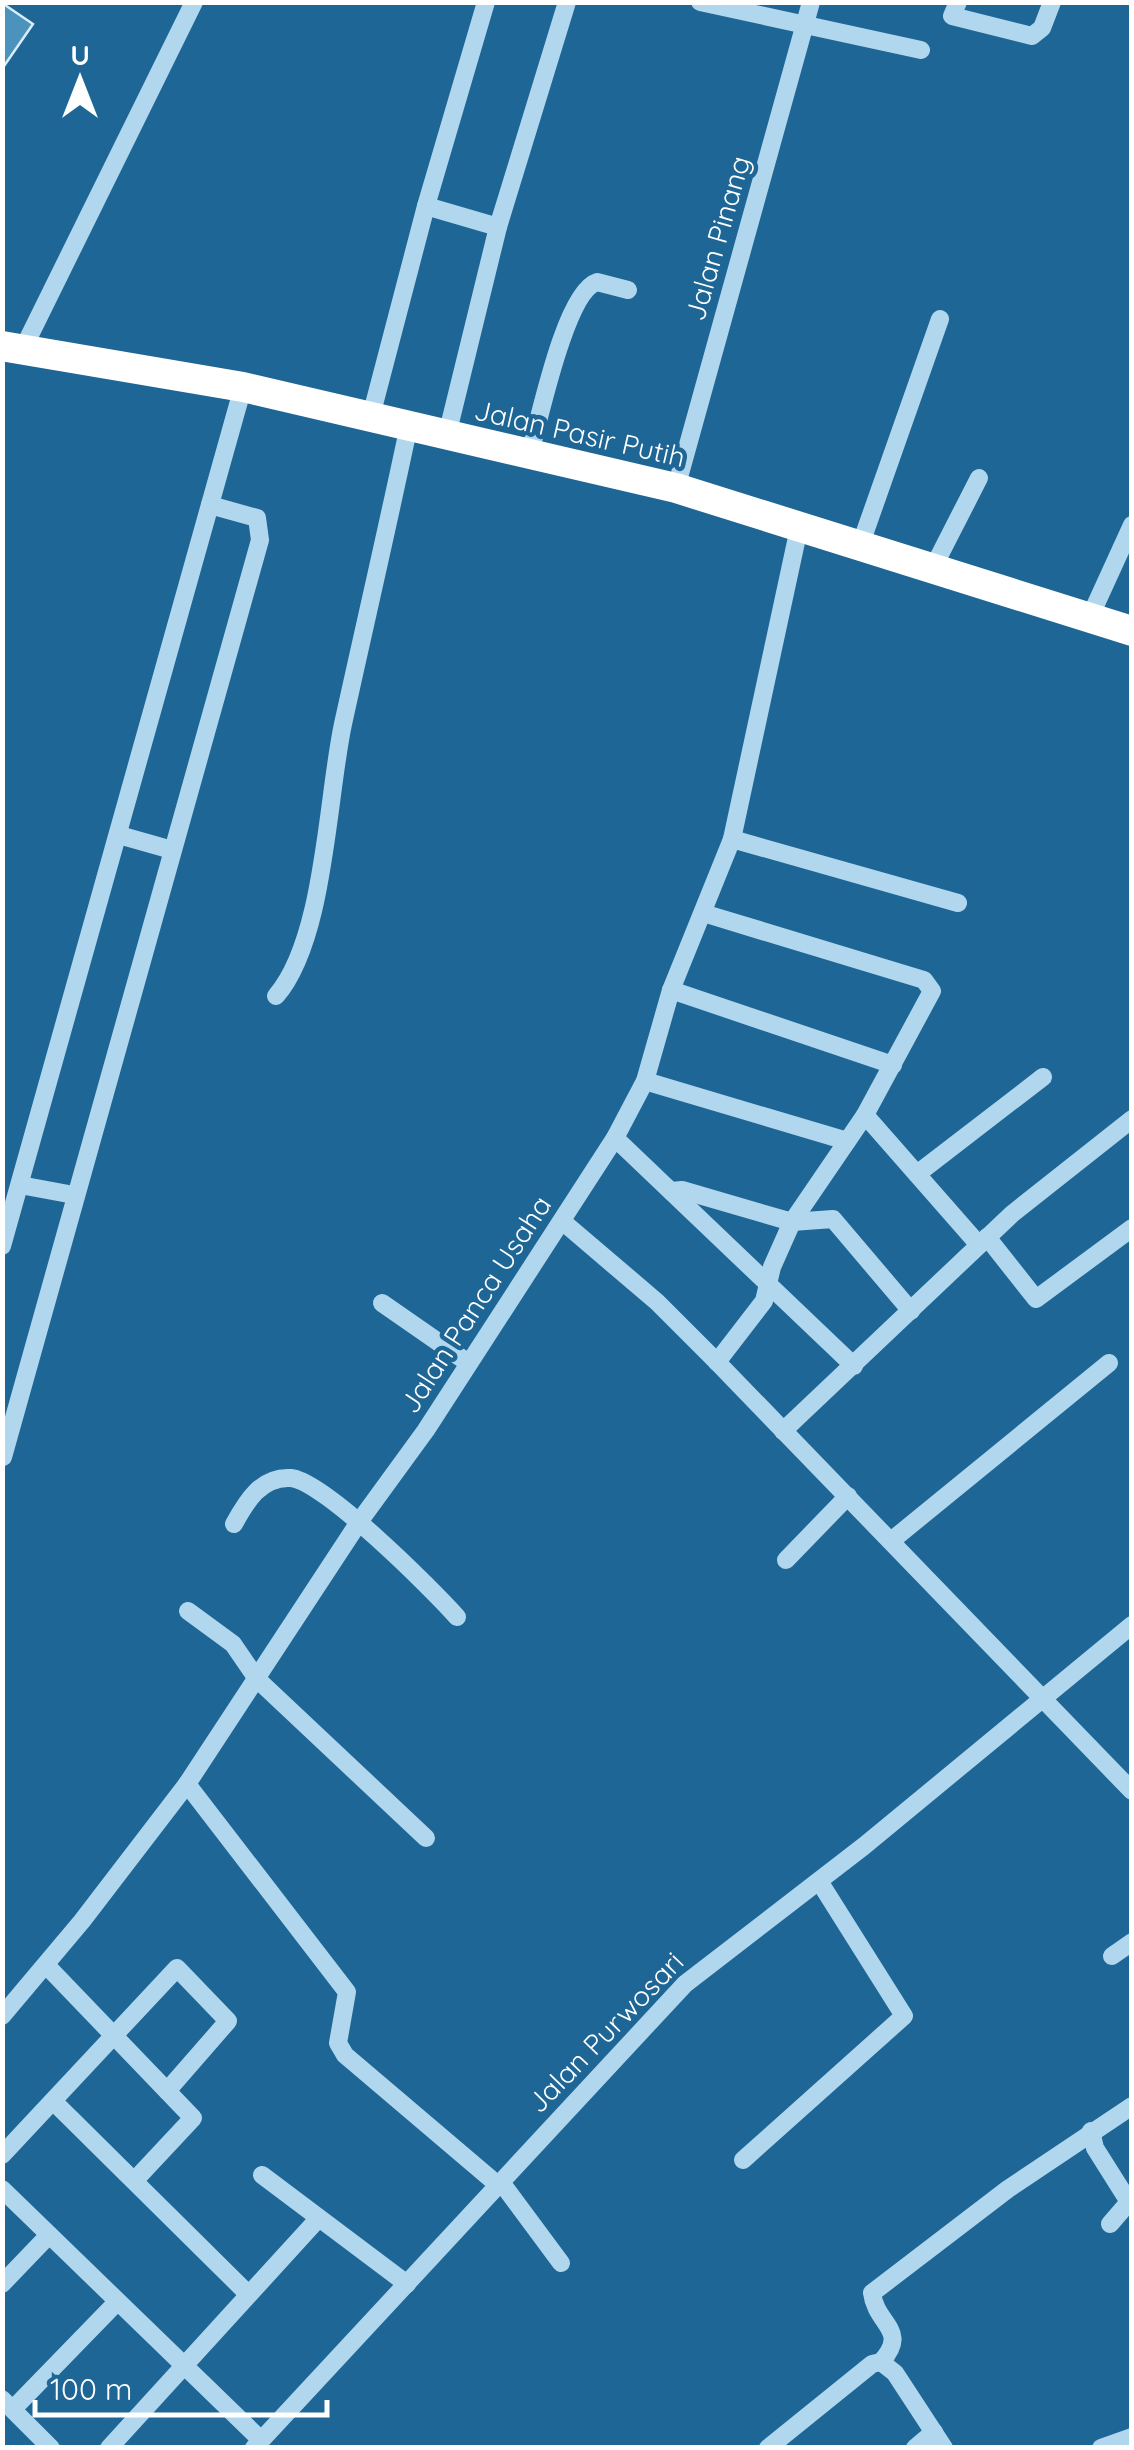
<svg xmlns="http://www.w3.org/2000/svg" width="1134" height="2450" font-family="Quicksand,sans-serif">
<style>
.building{fill:#4b92bd;stroke:#d7edfa;stroke-width:2.5}
.lines{fill:none;stroke-linecap:round;stroke-linejoin:round}
.minor{stroke:#b1d7ee;stroke-width:18}
.highway{stroke:#fff;stroke-width:30}
.labels{text-anchor:middle;dominant-baseline:central;stroke-width:9;stroke-linejoin:round;paint-order:stroke}
.street-label{font-size:28px;fill:#fff;stroke:#1e6695}
</style>
<rect width="100%" height="100%" fill="#1e6695"/>
<polygon class="building" points="2,3 33,24 2,69"/>
<g class="lines">
<g class="minor">
<polyline points="700,2 921,50"/>
<polyline points="958,2 952,16 1032,36 1042,28 1052,2"/>
<polyline points="426,206 498,227"/>
<polyline points="22,351 194,2"/>
<polyline points="371,416 426,206 486,2"/>
<polyline points="447,435 498,227 567,2"/>
<path d="M529 456C539 422 565 292 597 282L628 290"/>
<polyline points="676,488 811,2"/>
<polyline points="860,546 940,319"/>
<polyline points="933,568 979,478"/>
<polyline points="1090,617 1132,525"/>
<polyline points="119,835 172,850"/>
<polyline points="732,839 958,903"/>
<polyline points="703,913 924,980 932,991 865,1115 792,1222 772,1267 764,1301 717,1362"/>
<polyline points="671,990 893,1065"/>
<path d="M276 996C325 939 327 798 343 724 365 624 388 525 409 425"/>
<polyline points="645,1081 847,1141"/>
<polyline points="865,1115 979,1245"/>
<polyline points="615,1138 854,1366"/>
<polyline points="917,1174 1043,1077"/>
<polyline points="20,1185 74,1195"/>
<polyline points="671,1191 682,1190 792,1222 833,1219 911,1311"/>
<polyline points="562,1221 657,1302 717,1362 1132,1791"/>
<polyline points="987,1237 1036,1299 1132,1228"/>
<polyline points="2,1246 243,387"/>
<polyline points="382,1303 467,1362"/>
<polyline points="783,1431 1012,1214 1132,1119"/>
<polyline points="3,1457 260,540 257,518 210,505"/>
<path d="M234 1524C246 1502 261 1476 291 1478 324 1481 432 1589 457 1617"/>
<polyline points="891,1541 1109,1363"/>
<polyline points="786,1560 848,1496"/>
<polyline points="188,1611 233,1644 257,1679 426,1838"/>
<polyline points="187,1784 347,1992 338,2043 345,2055 498,2185"/>
<polyline points="1112,1956 1132,1942"/>
<polyline points="46,1965 193,2118 135,2180"/>
<polyline points="2,2016 82,1921 187,1784 359,1522 426,1430 615,1138 645,1081 671,990 732,839 799,528"/>
<polyline points="53,2101 247,2293"/>
<polyline points="1091,2131 1095,2148 1129,2202 1110,2224"/>
<polyline points="2,2155 177,1968 228,2021 167,2091"/>
<polyline points="743,2160 904,2016 819,1881"/>
<polyline points="262,2175 407,2284"/>
<polyline points="501,2182 561,2263"/>
<polyline points="2,2189 261,2440"/>
<polyline points="2,2284 49,2235"/>
<path d="M881 2362C910 2330 876 2325 872 2293L1008 2189 1132 2106"/>
<polyline points="2,2399 51,2448"/>
<polyline points="13,2409 117,2302"/>
<polyline points="109,2448 318,2219"/>
<polyline points="254,2448 685,1984 864,1846 1132,1625"/>
<polyline points="768,2448 872,2364 881,2362 895,2373 944,2448"/>
<polyline points="915,2448 934,2432"/>
<polyline points="1101,2448 1132,2437"/>
</g>
<polyline class="highway" points="2,346 243,387 676,488 1132,631"/>
</g>
<g class="labels">
<g class="street-label">
<text transform="translate(717 238) rotate(-74)">Jalan Pinang</text>
<text transform="translate(580 433) rotate(13)">Jalan Pasir Putih</text>
<text transform="translate(475 1304) rotate(-57)">Jalan Panca Usaha</text>
<text transform="translate(605 2032) rotate(-46)">Jalan Purwosari</text>
</g>
</g>
<rect width="1134" height="2450" fill="none" stroke="#ffffff" stroke-width="10"/>
<g transform="translate(80 80)" stroke="#1e6695" stroke-width="8" paint-order="stroke">
<path d="M0-8L18 38L0 25L-18 38Z" fill="#ffffff"/>
<text y="-15" font-size="28" font-weight="bold" text-anchor="middle" fill="#ffffff">U</text>
</g>
<path d="M35 2400v15h292v-15" fill="none" stroke="#ffffff" stroke-width="5"/>
<text x="50" y="2400" font-size="30" fill="#ffffff" stroke="#1e6695" stroke-width="8" paint-order="stroke">100 m</text>
</svg>
